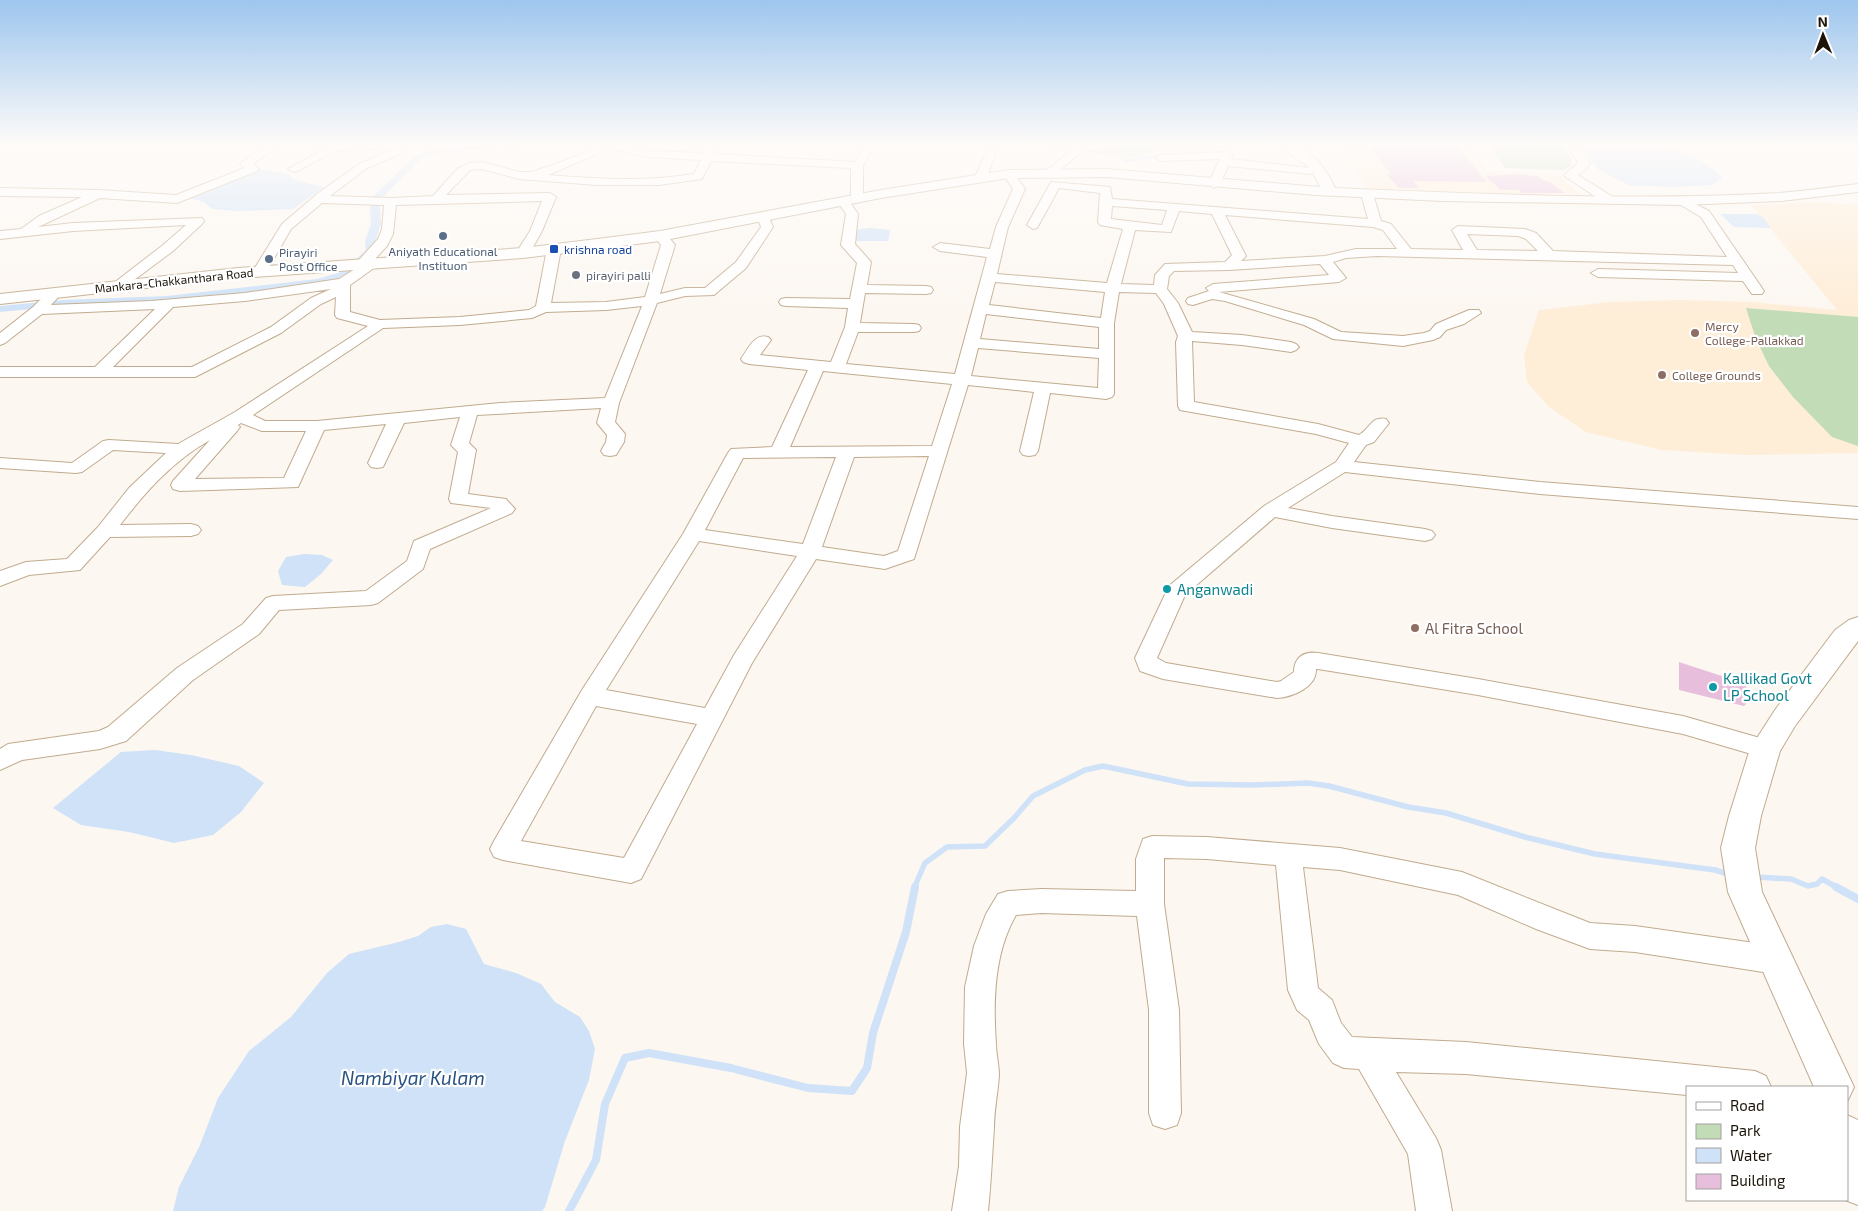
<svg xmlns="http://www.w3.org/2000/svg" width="1858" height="1211" font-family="'Exo 2',sans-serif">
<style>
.built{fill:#feedd7}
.green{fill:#c1dcb7}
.water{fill:#cfe2f8}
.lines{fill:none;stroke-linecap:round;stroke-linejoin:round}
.stream-far2{stroke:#cfe2f8;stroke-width:3}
.stream-far1{stroke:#cfe2f8;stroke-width:5.5}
.stream{stroke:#cfe2f8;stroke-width:8}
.canal{fill:#cfe2f8;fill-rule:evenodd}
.building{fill:#e7bfdc}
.minor-casing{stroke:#c1ab8e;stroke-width:2}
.major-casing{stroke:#c1ab8e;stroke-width:2}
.minor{fill:#fff;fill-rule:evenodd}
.major{fill:#fff;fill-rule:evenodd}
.service-dot{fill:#5c6f8a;stroke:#fff;stroke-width:2}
.transit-dot{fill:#1a4fb4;stroke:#fff;stroke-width:2}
.worship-dot{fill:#6b7280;stroke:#fff;stroke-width:2}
.education-dot{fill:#8d6e63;stroke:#fff;stroke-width:2}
.culture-dot{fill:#0f9aa8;stroke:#fff;stroke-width:2}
.labels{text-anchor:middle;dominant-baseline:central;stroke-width:4.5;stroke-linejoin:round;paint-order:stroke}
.far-transit-label{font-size:12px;fill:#164399;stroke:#fff;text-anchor:start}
.far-service-label{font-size:12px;fill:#4e5e75;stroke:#fff}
.far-worship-label{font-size:12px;fill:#5b616d;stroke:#fff;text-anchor:start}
.far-street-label{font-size:12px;fill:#1c1409;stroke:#fff}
.far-education-label{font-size:12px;fill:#785e54;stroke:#fff;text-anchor:start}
.culture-label{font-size:15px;fill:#0d838f;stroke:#fff;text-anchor:start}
.education-label{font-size:15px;fill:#785e54;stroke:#fff;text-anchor:start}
.near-water-label{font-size:19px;font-style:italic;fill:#295280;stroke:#fff}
</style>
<rect width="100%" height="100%" fill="#fcf7f1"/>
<g class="built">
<polygon points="1339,144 1464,144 1491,172 1558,174 1581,195 1368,190"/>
<polygon points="1815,202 1858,205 1858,453 1747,455 1662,450 1586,432 1549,407 1527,382 1524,356 1539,310 1610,302 1681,300 1752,302 1837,310 1751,205"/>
</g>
<g class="green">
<path d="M1093 144H1149L1155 152C1123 163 1114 153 1083 152L1079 148Z"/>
<polygon points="1487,144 1561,144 1571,157 1571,166 1563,170 1505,168"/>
<polygon points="1746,308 1858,317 1858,446 1832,437 1793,397 1769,366 1756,339"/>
</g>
<g class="water">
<path d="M1579 144C1626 144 1688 138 1722 178L1712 185 1672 187 1629 185 1599 170Z"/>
<polygon points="260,169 288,174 295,180 324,187 293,209 237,211 212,209 204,202 189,198"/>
<polygon points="1720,214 1757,214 1764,218 1770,228 1734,227"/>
<polygon points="870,228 890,230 888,241 849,241 854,230"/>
<polygon points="304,554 322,555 333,560 321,574 305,587 282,585 278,571 286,557"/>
<polygon points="155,750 191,755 239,766 264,783 241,812 213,835 174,843 129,832 81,825 53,808 121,752"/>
<polygon points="447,924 466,929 484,964 516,973 541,984 555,1002 580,1017 589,1031 595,1049 589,1080 565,1141 545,1207 542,1211 173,1211 179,1187 200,1145 218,1098 249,1051 291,1017 327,973 349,954 399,942 418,936 431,927"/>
</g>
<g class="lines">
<polyline class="stream-far2" points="1122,157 1125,161 1162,155 1168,150 1182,147 1237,144"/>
<g class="stream-far1">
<polyline points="1756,877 1791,879 1808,886 1817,884 1822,879 1838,888"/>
<polyline points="914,888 925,863 947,847 985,846 1014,818 1033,796 1085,770 1103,766 1188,784 1253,785 1308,783 1329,786 1408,807 1446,813 1525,837 1595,854 1715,870 1728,874"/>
</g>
<g class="stream">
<polyline points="1836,887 1858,899"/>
<polyline points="569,1211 596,1160 605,1104 625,1058 649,1053 731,1068 808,1088 852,1091 867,1068 873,1033 906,932 915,887"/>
</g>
<g class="canal">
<polygon points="483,144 509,144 505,146 437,154 421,159 382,198 380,208 381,224 375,242 376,251 364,262 356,262 355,260 366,250 365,242 371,224 370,208 373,197 415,155 436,149"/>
<polygon points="351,265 356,268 349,276 318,285 167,302 62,306 0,312 0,306 62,300 167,296 317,279 341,272"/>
</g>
</g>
<g class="building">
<polygon points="1367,144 1455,144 1487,182 1413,181 1419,188 1399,188 1386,174 1391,174"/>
<polygon points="1526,174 1528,176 1538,176 1545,181 1549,181 1564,193 1522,193 1519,190 1501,190 1485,176"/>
<polygon points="1679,662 1743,683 1754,696 1744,706 1679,690"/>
</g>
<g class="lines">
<g class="minor-casing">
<g id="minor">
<polygon points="269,144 281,144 253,164 259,169 257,171 177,203 100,198 38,227 73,223 202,218 204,221 202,224 173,251 122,289 112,289 110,286 163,245 186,225 73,231 0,239 0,231 21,229 39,216 82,197 0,196 0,188 98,190 176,195 245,168 240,164 242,162"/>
<path d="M396 144 404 151 403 153 367 168 330 196 392 198 433 196 457 169 469 163 482 162 519 172H532L564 161 603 144H616L650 151 703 153 705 144H715L714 154 855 162 865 144H875L863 166V199L857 203 851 199V168L711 161 702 179 659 185H597L519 179 482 169 470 170 446 195 550 193 556 197 542 231 528 256 523 257 516 253 530 231 542 201 396 205 393 234 387 246 375 259 381 263 350 285V312L380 320 460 317 529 310 536 306 547 249 554 245 561 249 551 303 606 302 645 297 661 245 654 236 660 232 665 233 675 245 660 294 685 288H705L736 262 761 227 757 216 759 213H767L773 227 746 268 714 295 685 296 657 303 619 403 615 422 625 434 624 442 616 455 610 456 604 455 601 451 606 442 607 435 597 423 601 408 477 415 469 443 476 450 468 494 506 499 515 509 512 513 430 549 423 569 378 603 371 605 279 610 259 634 193 680 126 741 100 749 22 760 0 770V749L8 744 99 731 108 727 177 668 243 624 266 598 273 596 366 591 407 561 414 541 491 508 451 503 449 499 458 452 451 445 460 417 404 423 383 467 377 468 371 467 368 463 386 424 324 430 298 487 180 491 173 489 171 485 173 481 210 440C173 461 146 491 120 525L191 524 198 526 201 530 198 534 191 536 110 537 80 570 29 575 0 586V571L26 562 67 559 98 527 129 488 166 453 113 450 82 472 76 473 0 468V458L72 463 103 441 109 440 178 444 235 412 368 326 337 318 335 315 336 297 321 304 281 333 195 377H0V367H95L155 309 42 314 5 343 0 345V333L33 307 50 290H60L62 293 51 305 151 301 245 293 339 279 363 264 358 261 378 239 382 229 384 205 322 203 291 229 265 274H255L253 271 282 224 317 194 359 164 391 150 388 148 334 151 298 171 294 172 288 169 332 145ZM609 149 650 157 701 160 694 174C645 182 596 179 548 175ZM331 289 311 298 271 327 192 367H113L173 307 245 301ZM642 306 605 398 500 403 317 421H265L253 415 383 328 460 325 532 318 546 312 606 310ZM241 423 262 431H306L284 478 195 479 237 431 240 427 238 425Z"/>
<polygon points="510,144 524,144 514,149 510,148"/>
<polygon points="1048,144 1078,146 1116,144 1111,147 1081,152 1054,175 1050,176 1044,173 1046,171 1070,151 1049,146"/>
<polygon points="1567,144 1577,144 1590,163 1584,171 1578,175 1613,197 1615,200 1613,203 1605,203 1566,177 1564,175 1578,163"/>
<polygon points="991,150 996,153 986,179 980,182 976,181 974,179 986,153"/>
<polygon points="1227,152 1233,155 1231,159 1310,168 1316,171 1310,174 1228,166 1220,184 1214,188 1208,184 1220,159 1161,161 1155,158 1161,155"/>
<path d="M1009 171 1013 172 1025 189 1008 227 997 274 1107 283 1123 229 1100 225 1098 222 1100 193 1059 188 1037 228 1033 229 1027 225 1051 182 1110 187 1112 199 1368 219 1361 194 1367 190 1373 194 1381 221 1391 224 1411 249 1463 250 1452 230 1458 226 1525 229 1536 233 1553 251 1727 257 1701 217 1674 201 1676 198H1684L1709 211 1764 291 1762 294H1752L1743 281 1598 277 1591 273 1598 269 1738 273 1733 265 1377 256 1346 258 1333 262 1346 278 1339 282 1219 292 1314 319 1341 332 1403 336 1424 333 1430 331 1436 324 1469 310H1479L1481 313 1464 324 1446 330 1440 337 1433 340 1403 346 1333 339 1304 325 1225 301 1212 299 1193 305 1188 304 1186 301 1188 298 1209 291 1206 288 1213 284 1329 275 1320 264 1229 270 1174 271 1169 276 1167 289 1178 303 1192 332 1242 335 1291 342 1296 344 1299 347 1296 350 1291 352 1242 345 1192 341 1194 402 1318 424 1359 435C1370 429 1371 416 1386 419L1389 423 1374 442 1366 445 1354 462 1540 482 1858 507V519L1540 494 1345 472 1288 508 1332 516 1425 529 1432 531 1435 535 1432 539 1425 541 1332 528 1275 517 1185 595 1157 658 1166 663 1277 682 1281 681 1294 672C1294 657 1304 651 1318 653L1478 679 1683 716 1774 742 1777 749 1774 756 1765 758 1683 734 1478 695 1318 669H1316C1317 687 1293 697 1277 698L1163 679 1140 671 1135 658 1169 586 1264 506 1336 462 1349 443 1316 434 1180 410 1178 406 1176 342 1178 336 1164 304 1156 293 1119 292 1114 323V394L1112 397 1106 399 1050 393 1038 451 1035 455 1029 456 1023 455 1020 451 1034 392 968 385 914 559 885 569 816 559 752 663 641 879 631 883 503 860 494 857 490 849 494 841 582 690 683 534 728 453 731 449 772 447 808 370 749 364 743 362 741 359C748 349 755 333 768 337L771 340 760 355 831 362 845 327 848 308 786 306 781 305 779 302 781 299 786 298 850 299 857 263 841 245 846 214 837 201 839 198H847L858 214 855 244 871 262 867 285 926 286 931 287 933 290 931 293 926 294 865 293 860 323 914 324 919 325 921 328 919 331 914 332H858L846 364 955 374 987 257 940 251 933 247 940 243 990 249 996 227 1013 189 1003 174ZM1112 206 1167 210 1162 225 1111 219ZM1179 211 1212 214 1232 255 1225 262 1165 264 1155 275 1154 285 1121 284 1135 230 1171 232ZM1225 215 1373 227 1383 230 1397 249H1356L1325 256 1241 261 1246 256ZM1467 234 1518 236 1526 239 1538 251 1477 250ZM995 282 1105 292 1101 318 989 305ZM986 314 1099 327V349L980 339ZM978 348 1099 358 1098 388 971 376ZM823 371 952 384 932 446 790 447ZM929 456 898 551 884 556 822 547 854 457ZM836 457 803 544 705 530 743 458ZM699 541 797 556 734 655 705 708 606 690ZM596 706 697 724 624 858 521 841Z"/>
<path d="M1152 836 1207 837 1340 848 1462 872 1590 923 1635 926 1776 946 1786 950 1791 960 1786 970 1776 974 1635 952 1590 949 1536 929 1458 895 1340 870 1303 867 1318 988 1332 1000 1341 1023 1352 1037 1466 1042 1755 1071 1766 1076 1771 1087H1687V1095L1466 1074 1396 1072 1436 1138 1441 1150 1452 1211H1416L1408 1154 1359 1069 1344 1068 1333 1063 1319 1044 1309 1020 1297 1010 1288 990 1276 865 1207 859 1164 858V904L1179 1010 1181 1113 1177 1125 1165 1129 1153 1125 1149 1113V1010L1137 916 1041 913 1016 915C994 953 993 1001 996 1044 996 1054 999 1065 999 1075 998 1092 994 1110 994 1128 992 1156 991 1183 988 1211H952L959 1166 960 1127 967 1073 964 1044 965 987 974 946 986 914 998 894 1008 891 1041 889 1136 891V859L1143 839Z"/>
</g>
</g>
<g class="major-casing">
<g id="major">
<path d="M1274 144C1279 144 1286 143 1291 144 1311 148 1327 170 1335 188 1483 194 1631 201 1779 193 1805 191 1832 187 1858 184V192L1781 201 1680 205 1443 201 1316 195 1107 177 1009 178 881 198 660 241 605 248 523 258 238 278 0 304V294L238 268 523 248 605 238 660 231 881 190 1009 170 1107 169 1320 187 1314 174 1306 165Z"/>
<polygon points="1858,617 1858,641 1795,726 1780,751 1761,816 1755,848 1762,892 1854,1087 1847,1102 1847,1087 1814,1087 1728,892 1721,848 1729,816 1750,749 1775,710 1835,630 1849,620"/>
<polygon points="1847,1115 1858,1120 1858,1205 1845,1200 1847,1200"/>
</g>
</g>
<use href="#minor" class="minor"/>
<use href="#major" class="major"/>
</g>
<linearGradient id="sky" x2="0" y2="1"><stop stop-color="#9ec6ee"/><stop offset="0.46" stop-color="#fefbf9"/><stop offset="1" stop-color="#fefbf9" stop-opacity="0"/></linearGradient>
<rect width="1858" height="314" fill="url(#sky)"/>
<g class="service-dot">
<circle cx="443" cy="236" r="5"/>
<circle cx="269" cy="259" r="5"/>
</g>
<rect class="transit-dot" x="549" y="244" width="10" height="10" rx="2.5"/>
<circle class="worship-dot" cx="576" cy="275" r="5"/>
<g class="education-dot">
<circle cx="1695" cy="333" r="5"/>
<circle cx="1662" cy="375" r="5"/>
<circle cx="1415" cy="628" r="5"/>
</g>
<g class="culture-dot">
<circle cx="1167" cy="589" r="5"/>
<circle cx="1713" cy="687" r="5"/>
</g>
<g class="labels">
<g class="far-transit-label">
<text x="564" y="249">krishna road</text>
</g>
<g class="far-service-label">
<text x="443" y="251">Aniyath Educational<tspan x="443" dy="14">Instituon</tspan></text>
<text x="279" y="252" text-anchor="start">Pirayiri<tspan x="279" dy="14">Post Office</tspan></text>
</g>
<g class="far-worship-label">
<text x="586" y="275">pirayiri palli</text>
</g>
<g class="far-street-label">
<text transform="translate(174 280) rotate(-6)">Mankara-Chakkanthara Road</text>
</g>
<g class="far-education-label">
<text x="1705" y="326">Mercy<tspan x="1705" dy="14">College-Pallakkad</tspan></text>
<text x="1672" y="375">College Grounds</text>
</g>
<g class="culture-label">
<text x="1177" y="589">Anganwadi</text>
<text x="1723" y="678">Kallikad Govt<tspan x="1723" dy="17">LP School</tspan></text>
</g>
<g class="education-label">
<text x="1425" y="628">Al Fitra School</text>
</g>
<g class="near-water-label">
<text x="413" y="1077">Nambiyar Kulam</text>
</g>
</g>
<rect x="1686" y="1086" width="162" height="115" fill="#ffffff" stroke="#a4a19d"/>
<rect x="1696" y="1102" width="25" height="8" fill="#ffffff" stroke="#a4a19d"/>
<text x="1730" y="1111" font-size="15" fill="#1c1409">Road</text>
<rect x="1696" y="1124" width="25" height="15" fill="#c1dcb7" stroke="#a4a19d"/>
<text x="1730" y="1136" font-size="15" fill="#1c1409">Park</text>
<rect x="1696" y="1148" width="25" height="15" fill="#cfe2f8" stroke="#a4a19d"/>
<text x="1730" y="1161" font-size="15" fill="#1c1409">Water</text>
<rect x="1696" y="1174" width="25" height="15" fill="#e7bfdc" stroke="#a4a19d"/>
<text x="1730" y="1186" font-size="15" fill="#1c1409">Building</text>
<g transform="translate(1823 35) rotate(359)" stroke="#ffffff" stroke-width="4" paint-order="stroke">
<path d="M0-4L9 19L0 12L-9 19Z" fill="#1c1409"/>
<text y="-8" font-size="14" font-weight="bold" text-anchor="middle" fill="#1c1409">N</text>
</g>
</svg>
